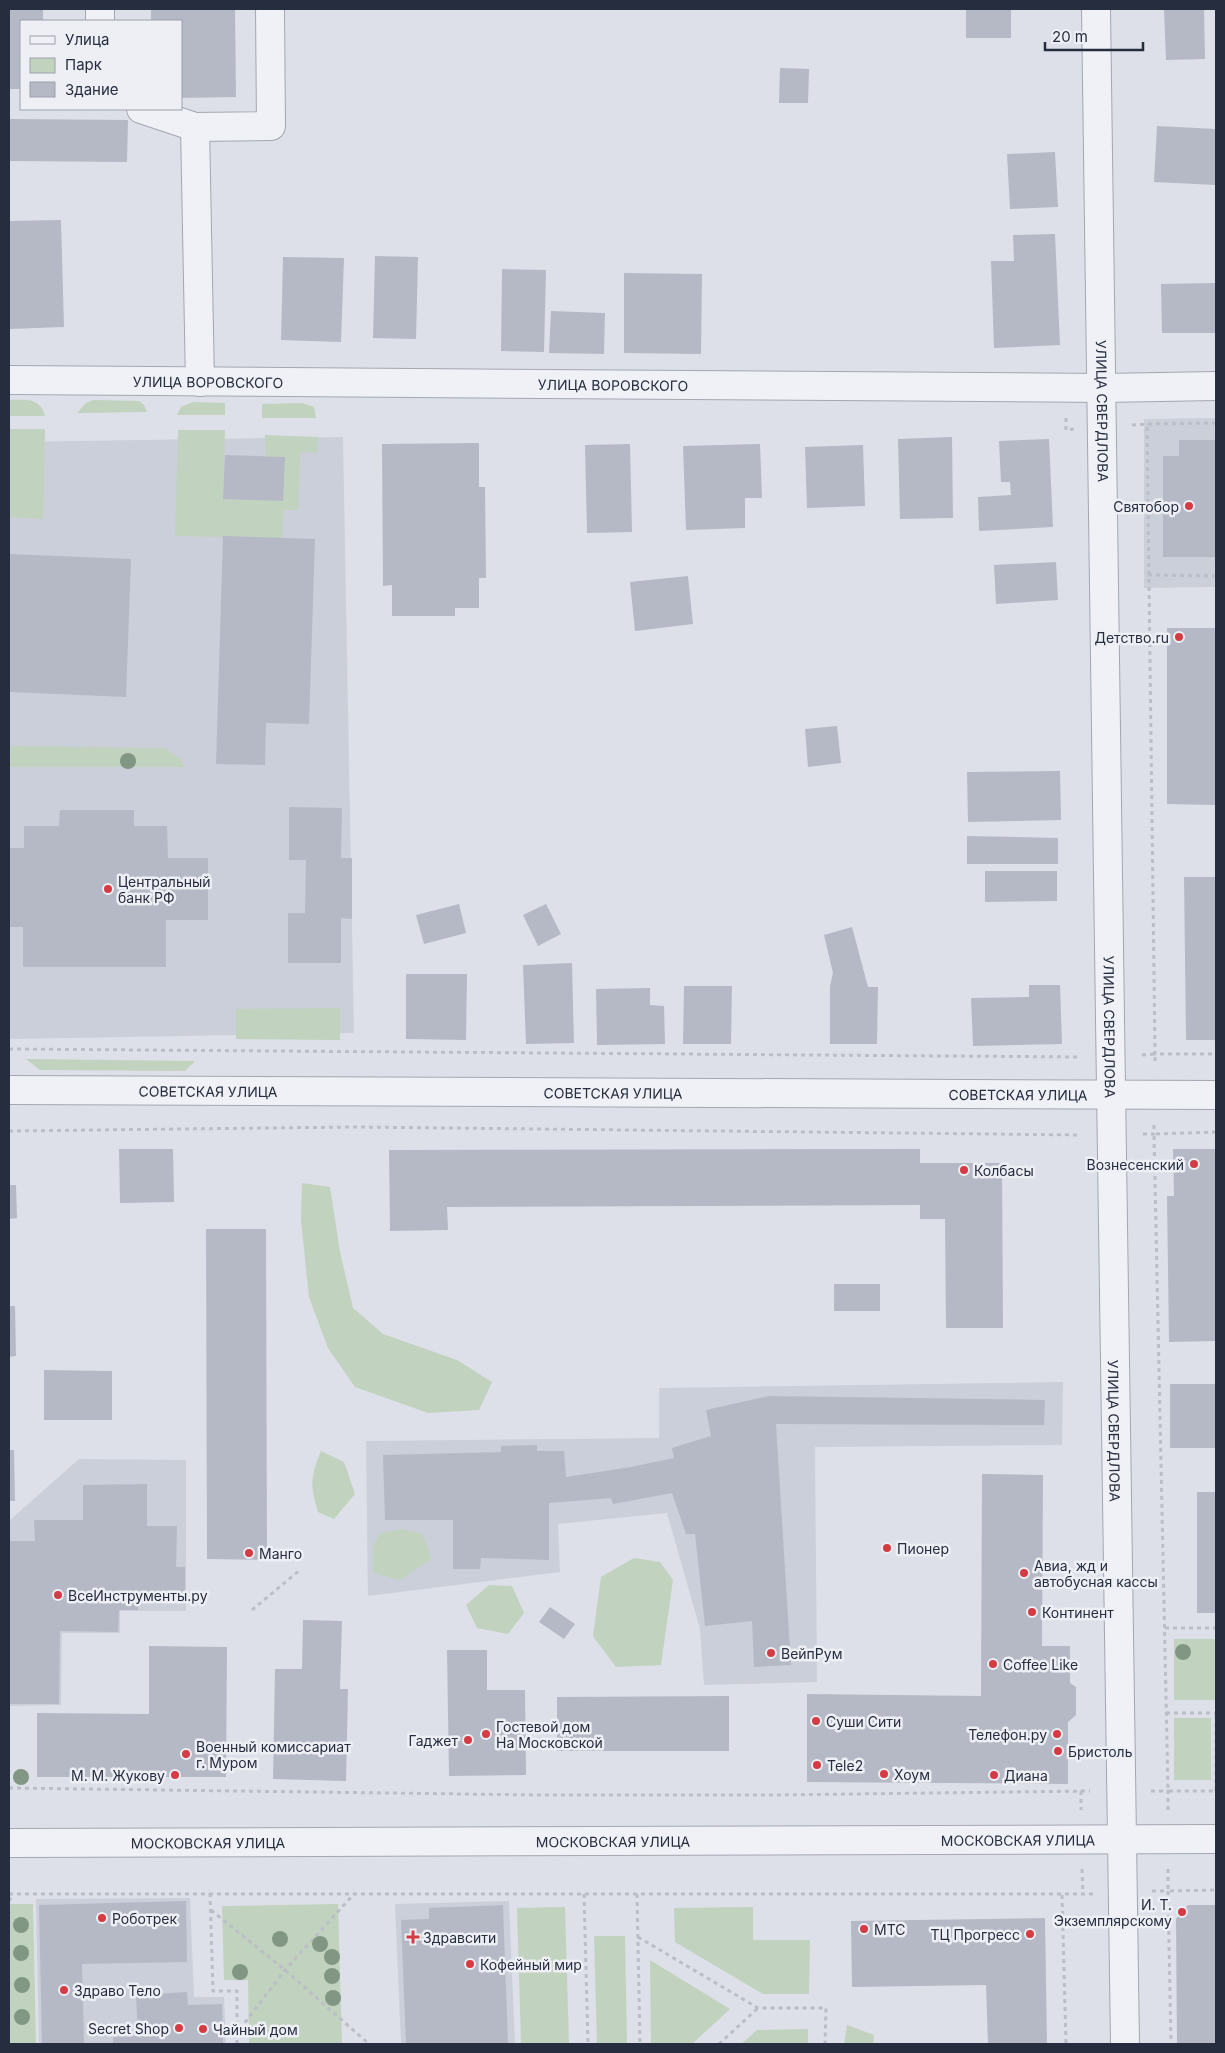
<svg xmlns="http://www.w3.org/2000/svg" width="1225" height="2053" font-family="Inter,sans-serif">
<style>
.built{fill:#cbcfda}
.green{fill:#c1d2be}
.building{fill:#b4b9c5}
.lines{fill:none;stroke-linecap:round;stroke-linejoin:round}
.minor-casing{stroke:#a2a7b2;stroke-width:30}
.path{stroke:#bbbec6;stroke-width:3;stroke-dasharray:4 4;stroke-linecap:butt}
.minor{stroke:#f0f1f6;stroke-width:28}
.tree{fill:#819784}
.poi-dot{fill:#d43b43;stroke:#edeff5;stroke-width:2}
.labels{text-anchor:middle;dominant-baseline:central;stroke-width:5;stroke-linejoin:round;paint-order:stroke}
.street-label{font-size:14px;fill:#262d3f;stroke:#edeff5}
.poi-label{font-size:14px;fill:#262d3f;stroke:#edeff5;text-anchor:start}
</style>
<rect width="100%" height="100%" fill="#dde0e8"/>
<g class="built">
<polygon points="1216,418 1216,587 1144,588 1144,419"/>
<polygon points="343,437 354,1033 9,1039 9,442"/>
<polygon points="1063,1382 1062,1445 815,1447 817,1682 704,1685 700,1629 667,1513 558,1524 560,1572 368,1596 366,1441 659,1438 659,1388"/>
<polygon points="79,1459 186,1460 186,1611 120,1611 120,1633 62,1633 61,1705 9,1706 9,1521"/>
<polygon points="190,1898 194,1997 224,1997 226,2044 39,2044 36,1899"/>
<polygon points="509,1901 515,2044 401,2044 395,1904"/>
</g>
<g class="green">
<path d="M9 400C25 400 40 397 45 416H9Z"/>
<polygon points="93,400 139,401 144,405 147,412 77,413 86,403"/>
<polygon points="193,402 225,403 225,415 177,415 181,407"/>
<polygon points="302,403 314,407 316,418 262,418 262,404"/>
<polygon points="9,429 45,429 43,519 9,517"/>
<polygon points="178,430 225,430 223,499 283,501 266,457 265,435 318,437 317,453 300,452 298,510 283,510 282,538 175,536"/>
<polygon points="9,746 165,748 180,759 185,767 9,767"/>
<polygon points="340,1008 340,1040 236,1039 236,1009"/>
<polygon points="26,1059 195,1061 185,1071 40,1070"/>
<polygon points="302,1183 330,1187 340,1252 353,1308 383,1334 457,1360 492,1382 479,1410 428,1413 355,1387 328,1348 309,1297 301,1220"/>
<path d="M321 1451 344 1462 355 1494 334 1519 318 1512C310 1484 310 1478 321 1451Z"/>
<polygon points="401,1529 423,1534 431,1559 400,1580 373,1573 373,1546 380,1533"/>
<polygon points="634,1558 660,1562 673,1580 661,1665 616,1667 593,1636 601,1577"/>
<polygon points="489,1585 512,1586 524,1613 508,1634 477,1628 466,1605"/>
<rect x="1174" y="1639" width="42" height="61"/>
<rect x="1174" y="1718" width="37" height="62"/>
<polygon points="9,1904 33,1904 36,2044 9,2044"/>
<polygon points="338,1904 342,2044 249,2044 248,1980 224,1980 222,1906"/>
<polygon points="565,1907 569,2044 521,2044 517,1908"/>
<polygon points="753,1907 753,1940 810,1940 809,1994 763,1994 675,1942 674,1908"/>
<polygon points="594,1936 625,1936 627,2044 597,2044"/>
<polygon points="650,1960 730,2009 692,2044 651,2044"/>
<polygon points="847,2025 874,2035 873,2044 844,2044"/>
<polygon points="808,2029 808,2044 741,2044 757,2030"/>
</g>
<g class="building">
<polygon points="9,9 43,9 43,21 21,21 21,89 9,89"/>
<polygon points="151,9 235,9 236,97 181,98 181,21 151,21"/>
<rect x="966" y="9" width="45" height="29"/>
<polygon points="1164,9 1204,9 1205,59 1166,60"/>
<polygon points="780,68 809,69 808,103 779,103"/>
<polygon points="9,119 128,120 127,162 9,161"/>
<polygon points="1157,126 1216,129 1216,185 1154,182"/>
<polygon points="1055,152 1058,207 1010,209 1007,154"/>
<polygon points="61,220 64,327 9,329 9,221"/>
<polygon points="1055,234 1060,345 994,348 991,261 1014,261 1013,235"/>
<polygon points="375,256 418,257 416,339 373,338"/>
<polygon points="283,257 344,258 341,342 281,340"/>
<polygon points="502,269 546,270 544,352 501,351"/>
<polygon points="624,273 702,274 701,354 624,353"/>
<polygon points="1216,283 1216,333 1162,333 1161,284"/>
<polygon points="551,311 605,313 604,354 549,353"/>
<polygon points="952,437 953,518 900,519 898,439"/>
<polygon points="1049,439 1053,527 979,531 978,497 1011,495 1010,482 1001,482 999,441"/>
<polygon points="1179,440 1216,440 1216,557 1163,557 1163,456 1179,456"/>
<polygon points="479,443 479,487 485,487 486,578 479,578 479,608 455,608 455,616 392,616 392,585 383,586 382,444"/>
<polygon points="630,444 632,532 587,533 585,445"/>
<polygon points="760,444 762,498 745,498 745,528 686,530 683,446"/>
<polygon points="863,445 865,506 807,508 805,447"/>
<polygon points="225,455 285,457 283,501 223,499"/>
<polygon points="223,536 315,539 309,724 266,723 265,765 216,764"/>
<polygon points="9,554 131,559 126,697 9,692"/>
<polygon points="1056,562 1058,600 996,604 994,565"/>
<polygon points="688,576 693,624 635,631 630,582"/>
<polygon points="1167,628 1216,628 1216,805 1167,804"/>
<polygon points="837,726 841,763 808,767 805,729"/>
<polygon points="1060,771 1061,820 968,822 967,772"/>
<polygon points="289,807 342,808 341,858 352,858 352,919 341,918 341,963 288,963 288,913 305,913 306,860 289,860"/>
<polygon points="60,810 134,810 134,826 167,826 168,858 208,858 208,920 166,920 166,967 23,967 23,927 9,927 9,848 24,848 24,826 59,826"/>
<polygon points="967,836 1058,838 1058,864 967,864"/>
<polygon points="985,871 1057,871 1057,901 985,902"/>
<polygon points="1184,877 1216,877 1216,1040 1186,1040"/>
<polygon points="459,904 466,933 424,944 416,915"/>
<polygon points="546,904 561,934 538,946 523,915"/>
<polygon points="852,927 868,987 878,987 877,1044 830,1044 830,986 833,973 824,935"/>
<polygon points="572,963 574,1043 526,1044 523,965"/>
<polygon points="406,974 467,974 466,1040 406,1039"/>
<polygon points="1029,985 1060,985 1062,1044 973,1046 971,998 1029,997"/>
<polygon points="684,986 732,986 731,1044 683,1044"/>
<polygon points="650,988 650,1005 664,1006 665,1044 597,1045 596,989"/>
<polygon points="119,1149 173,1149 174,1202 120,1203"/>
<polygon points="920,1149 920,1163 1002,1163 1003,1328 946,1328 945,1219 920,1219 920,1205 447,1207 448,1230 390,1231 389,1150"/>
<polygon points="1173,1149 1216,1149 1216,1341 1169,1342 1167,1196 1174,1196"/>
<polygon points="9,1185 16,1185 17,1218 9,1219"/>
<polygon points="206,1229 266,1229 267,1560 207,1559"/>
<rect x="834" y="1284" width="46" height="27"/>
<polygon points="9,1306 15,1306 16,1356 9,1357"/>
<polygon points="44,1370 112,1371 112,1420 44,1420"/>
<rect x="1170" y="1384" width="46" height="64"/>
<polygon points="769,1396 1045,1400 1044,1425 776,1424 791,1665 754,1667 752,1621 705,1626 695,1534 686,1534 672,1493 613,1504 611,1498 549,1503 549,1560 481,1558 480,1569 453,1569 453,1520 385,1520 383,1455 501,1452 501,1446 537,1445 537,1451 564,1451 566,1477 631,1467 674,1458 672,1448 711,1436 706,1410"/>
<polygon points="9,1450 14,1450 15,1501 9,1501"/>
<polygon points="982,1474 1043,1475 1042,1646 1070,1646 1070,1683 1076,1687 1076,1715 1068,1722 1068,1784 807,1782 807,1694 981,1696"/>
<polygon points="147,1484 147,1526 177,1526 176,1567 185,1567 185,1603 138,1603 138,1610 119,1610 118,1632 60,1631 59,1704 9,1704 9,1541 35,1541 34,1520 83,1520 83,1485"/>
<rect x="1197" y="1492" width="19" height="121"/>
<polygon points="550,1607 575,1624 564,1639 539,1622"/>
<polygon points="303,1620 342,1621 340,1689 348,1689 346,1781 273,1779 275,1669 302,1669"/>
<polygon points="149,1646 227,1647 226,1777 37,1777 37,1713 149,1714"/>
<polygon points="447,1650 487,1650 487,1690 525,1690 526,1775 449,1776"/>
<polygon points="729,1696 729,1751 557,1751 557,1697"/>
<polygon points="186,1901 187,1962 82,1964 84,2044 42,2044 39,1905"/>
<polygon points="503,1905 508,2044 406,2044 401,1920 429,1919 429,1908"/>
<polygon points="1188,1905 1216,1905 1216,2044 1177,2044 1176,1919"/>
<polygon points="1045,1918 1047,2044 988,2044 986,1985 852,1987 851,1921"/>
<polygon points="187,1992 188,2005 222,2004 223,2044 113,2044 113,2037 138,2036 136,1995"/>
</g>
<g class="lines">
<g class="minor-casing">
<g id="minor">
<polyline points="100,9 100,21"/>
<path id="s1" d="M1096 9C1110 687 1110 1366 1125 2044"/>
<polyline points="141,109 195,127 200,382"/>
<polyline points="195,127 271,126 270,9"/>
<path id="s2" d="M9 380 1104 388 1216 386"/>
<path id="s3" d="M9 1090 1216 1095"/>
<path id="s4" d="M9 1843 1216 1839"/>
</g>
</g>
<g class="path">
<polyline points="1066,418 1066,430 1074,429"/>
<polyline points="1216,423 1147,424 1155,1054 1216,1054"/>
<polyline points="1132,425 1147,424"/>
<polyline points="1148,575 1216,576"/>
<polyline points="9,1049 1081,1057"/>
<polyline points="1142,1055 1155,1054 1155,1065"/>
<polyline points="9,1131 355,1127 1081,1135"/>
<polyline points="1216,1132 1154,1134 1168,1791 1216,1791"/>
<polyline points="1143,1134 1154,1134 1154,1124"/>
<polyline points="252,1610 300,1570"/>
<polyline points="1165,1628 1216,1628"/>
<polyline points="1166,1713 1215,1713"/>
<polyline points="9,1788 539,1795 773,1795 1090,1791"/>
<polyline points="1081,1791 1081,1810"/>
<polyline points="1151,1791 1168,1791 1168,1810"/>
<polyline points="1216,1791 1216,1713"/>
<polyline points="1082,1869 1083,1894"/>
<polyline points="1168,1869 1168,1891 1216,1890"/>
<polyline points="1152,1891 1168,1891 1171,2044"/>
<polyline points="210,1893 213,1991 237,1991 237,2031"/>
<polyline points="9,1894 1093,1894"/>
<polyline points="584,1894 588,2044"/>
<polyline points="637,1894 640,2044"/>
<polyline points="1062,1895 1066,2044"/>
<polyline points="9,1901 13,1894"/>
<polyline points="211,1910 285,1970 369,2044"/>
<polyline points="638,1937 758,2008 826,2008 825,2044"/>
<polyline points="237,2044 237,2033 285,1970 354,1894"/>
<polyline points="719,2044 758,2008"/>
</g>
<use href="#minor" class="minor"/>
</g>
<g class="tree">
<circle cx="128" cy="761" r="8"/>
<circle cx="1183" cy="1652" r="8"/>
<circle cx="21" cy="1777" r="8"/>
<circle cx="21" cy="1925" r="8"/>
<circle cx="280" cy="1939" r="8"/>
<circle cx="320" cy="1944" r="8"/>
<circle cx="21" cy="1953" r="8"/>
<circle cx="332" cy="1957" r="8"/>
<circle cx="240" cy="1972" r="8"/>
<circle cx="332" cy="1976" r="8"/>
<circle cx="22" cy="1985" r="8"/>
<circle cx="333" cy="1998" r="8"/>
<circle cx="22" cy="2017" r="8"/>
</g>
<g class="poi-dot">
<circle cx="1189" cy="506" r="5"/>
<circle cx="1179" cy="637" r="5"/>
<circle cx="108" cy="889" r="5"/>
<circle cx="1194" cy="1164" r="5"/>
<circle cx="964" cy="1170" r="5"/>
<circle cx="887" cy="1548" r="5"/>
<circle cx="249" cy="1553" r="5"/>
<circle cx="1024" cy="1573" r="5"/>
<circle cx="58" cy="1595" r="5"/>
<circle cx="1032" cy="1612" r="5"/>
<circle cx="771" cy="1653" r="5"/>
<circle cx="993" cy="1664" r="5"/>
<circle cx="816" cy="1721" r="5"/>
<circle cx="486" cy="1734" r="5"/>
<circle cx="1057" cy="1734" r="5"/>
<circle cx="468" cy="1740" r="5"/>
<circle cx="1058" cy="1751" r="5"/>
<circle cx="186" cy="1754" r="5"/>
<circle cx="817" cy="1765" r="5"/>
<circle cx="884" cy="1774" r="5"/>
<circle cx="175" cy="1775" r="5"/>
<circle cx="994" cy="1775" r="5"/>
<circle cx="1182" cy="1912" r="5"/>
<circle cx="102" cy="1918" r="5"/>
<circle cx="864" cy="1929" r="5"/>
<circle cx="1030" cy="1934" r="5"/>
<path d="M410.5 1929.5h5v5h5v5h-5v5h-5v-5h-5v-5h5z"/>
<circle cx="470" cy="1964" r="5"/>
<circle cx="64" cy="1990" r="5"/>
<circle cx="179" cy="2028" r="5"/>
<circle cx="203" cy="2029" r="5"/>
</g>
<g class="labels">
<g class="street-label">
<text stroke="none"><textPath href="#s2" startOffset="199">УЛИЦА ВОРОВСКОГО</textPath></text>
<text stroke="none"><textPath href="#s2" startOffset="604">УЛИЦА ВОРОВСКОГО</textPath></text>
<text stroke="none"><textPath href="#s1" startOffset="402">УЛИЦА СВЕРДЛОВА</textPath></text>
<text stroke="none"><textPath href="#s1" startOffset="1018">УЛИЦА СВЕРДЛОВА</textPath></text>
<text stroke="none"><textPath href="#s3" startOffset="199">СОВЕТСКАЯ УЛИЦА</textPath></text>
<text stroke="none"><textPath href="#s3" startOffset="604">СОВЕТСКАЯ УЛИЦА</textPath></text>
<text stroke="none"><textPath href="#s3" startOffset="1009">СОВЕТСКАЯ УЛИЦА</textPath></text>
<text stroke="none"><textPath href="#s1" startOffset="1422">УЛИЦА СВЕРДЛОВА</textPath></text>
<text stroke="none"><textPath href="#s4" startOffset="1009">МОСКОВСКАЯ УЛИЦА</textPath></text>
<text stroke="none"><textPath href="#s4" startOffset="604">МОСКОВСКАЯ УЛИЦА</textPath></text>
<text stroke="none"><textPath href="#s4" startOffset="199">МОСКОВСКАЯ УЛИЦА</textPath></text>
</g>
<g class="poi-label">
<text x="1179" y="506" text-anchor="end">Святобор</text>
<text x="1169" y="637" text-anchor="end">Детство.ru</text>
<text x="118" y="881">Центральный<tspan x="118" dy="16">банк РФ</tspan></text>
<text x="1184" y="1164" text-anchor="end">Вознесенский</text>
<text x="974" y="1170">Колбасы</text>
<text x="897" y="1548">Пионер</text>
<text x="259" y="1553">Манго</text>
<text x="1034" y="1565">Авиа, жд и<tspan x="1034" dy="16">автобусная кассы</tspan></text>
<text x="68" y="1595">ВсеИнструменты.ру</text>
<text x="1042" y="1612">Континент</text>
<text x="781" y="1653">ВейпРум</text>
<text x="1003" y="1664">Coffee Like</text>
<text x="826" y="1721">Суши Сити</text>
<text x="496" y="1726">Гостевой дом<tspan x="496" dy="16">На Московской</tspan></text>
<text x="1047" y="1734" text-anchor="end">Телефон.ру</text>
<text x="458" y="1740" text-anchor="end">Гаджет</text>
<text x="196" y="1746">Военный комиссариат<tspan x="196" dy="16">г. Муром</tspan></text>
<text x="1068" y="1751">Бристоль</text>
<text x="827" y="1765">Tele2</text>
<text x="894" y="1774">Хоум</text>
<text x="165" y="1775" text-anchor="end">М. М. Жукову</text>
<text x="1004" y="1775">Диана</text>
<text x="1172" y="1904" text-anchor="end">И. Т.<tspan x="1172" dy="16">Экземплярскому</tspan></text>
<text x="112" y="1918">Роботрек</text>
<text x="874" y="1929">МТС</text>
<text x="1020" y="1934" text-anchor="end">ТЦ Прогресс</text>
<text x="423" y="1937">Здравсити</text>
<text x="480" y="1964">Кофейный мир</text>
<text x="74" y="1990">Здраво Тело</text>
<text x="169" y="2028" text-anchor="end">Secret Shop</text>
<text x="213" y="2029">Чайный дом</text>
</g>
</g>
<rect width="1225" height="2053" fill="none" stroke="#262d3f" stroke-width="20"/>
<rect x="20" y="20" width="162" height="90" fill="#edeff5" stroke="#9da1ac"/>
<rect x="30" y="36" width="25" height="8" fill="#f0f1f6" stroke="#9da1ac"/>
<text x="65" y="45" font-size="15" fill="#262d3f">Улица</text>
<rect x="30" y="58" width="25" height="15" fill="#c1d2be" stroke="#9da1ac"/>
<text x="65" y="70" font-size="15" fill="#262d3f">Парк</text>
<rect x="30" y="82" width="25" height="15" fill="#b4b9c5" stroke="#9da1ac"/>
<text x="65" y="95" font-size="15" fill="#262d3f">Здание</text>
<path d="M1045 42v8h98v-8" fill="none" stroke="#262d3f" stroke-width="2.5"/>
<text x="1052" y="42" font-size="15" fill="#262d3f" stroke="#edeff5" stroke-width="4" paint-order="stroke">20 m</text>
</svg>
